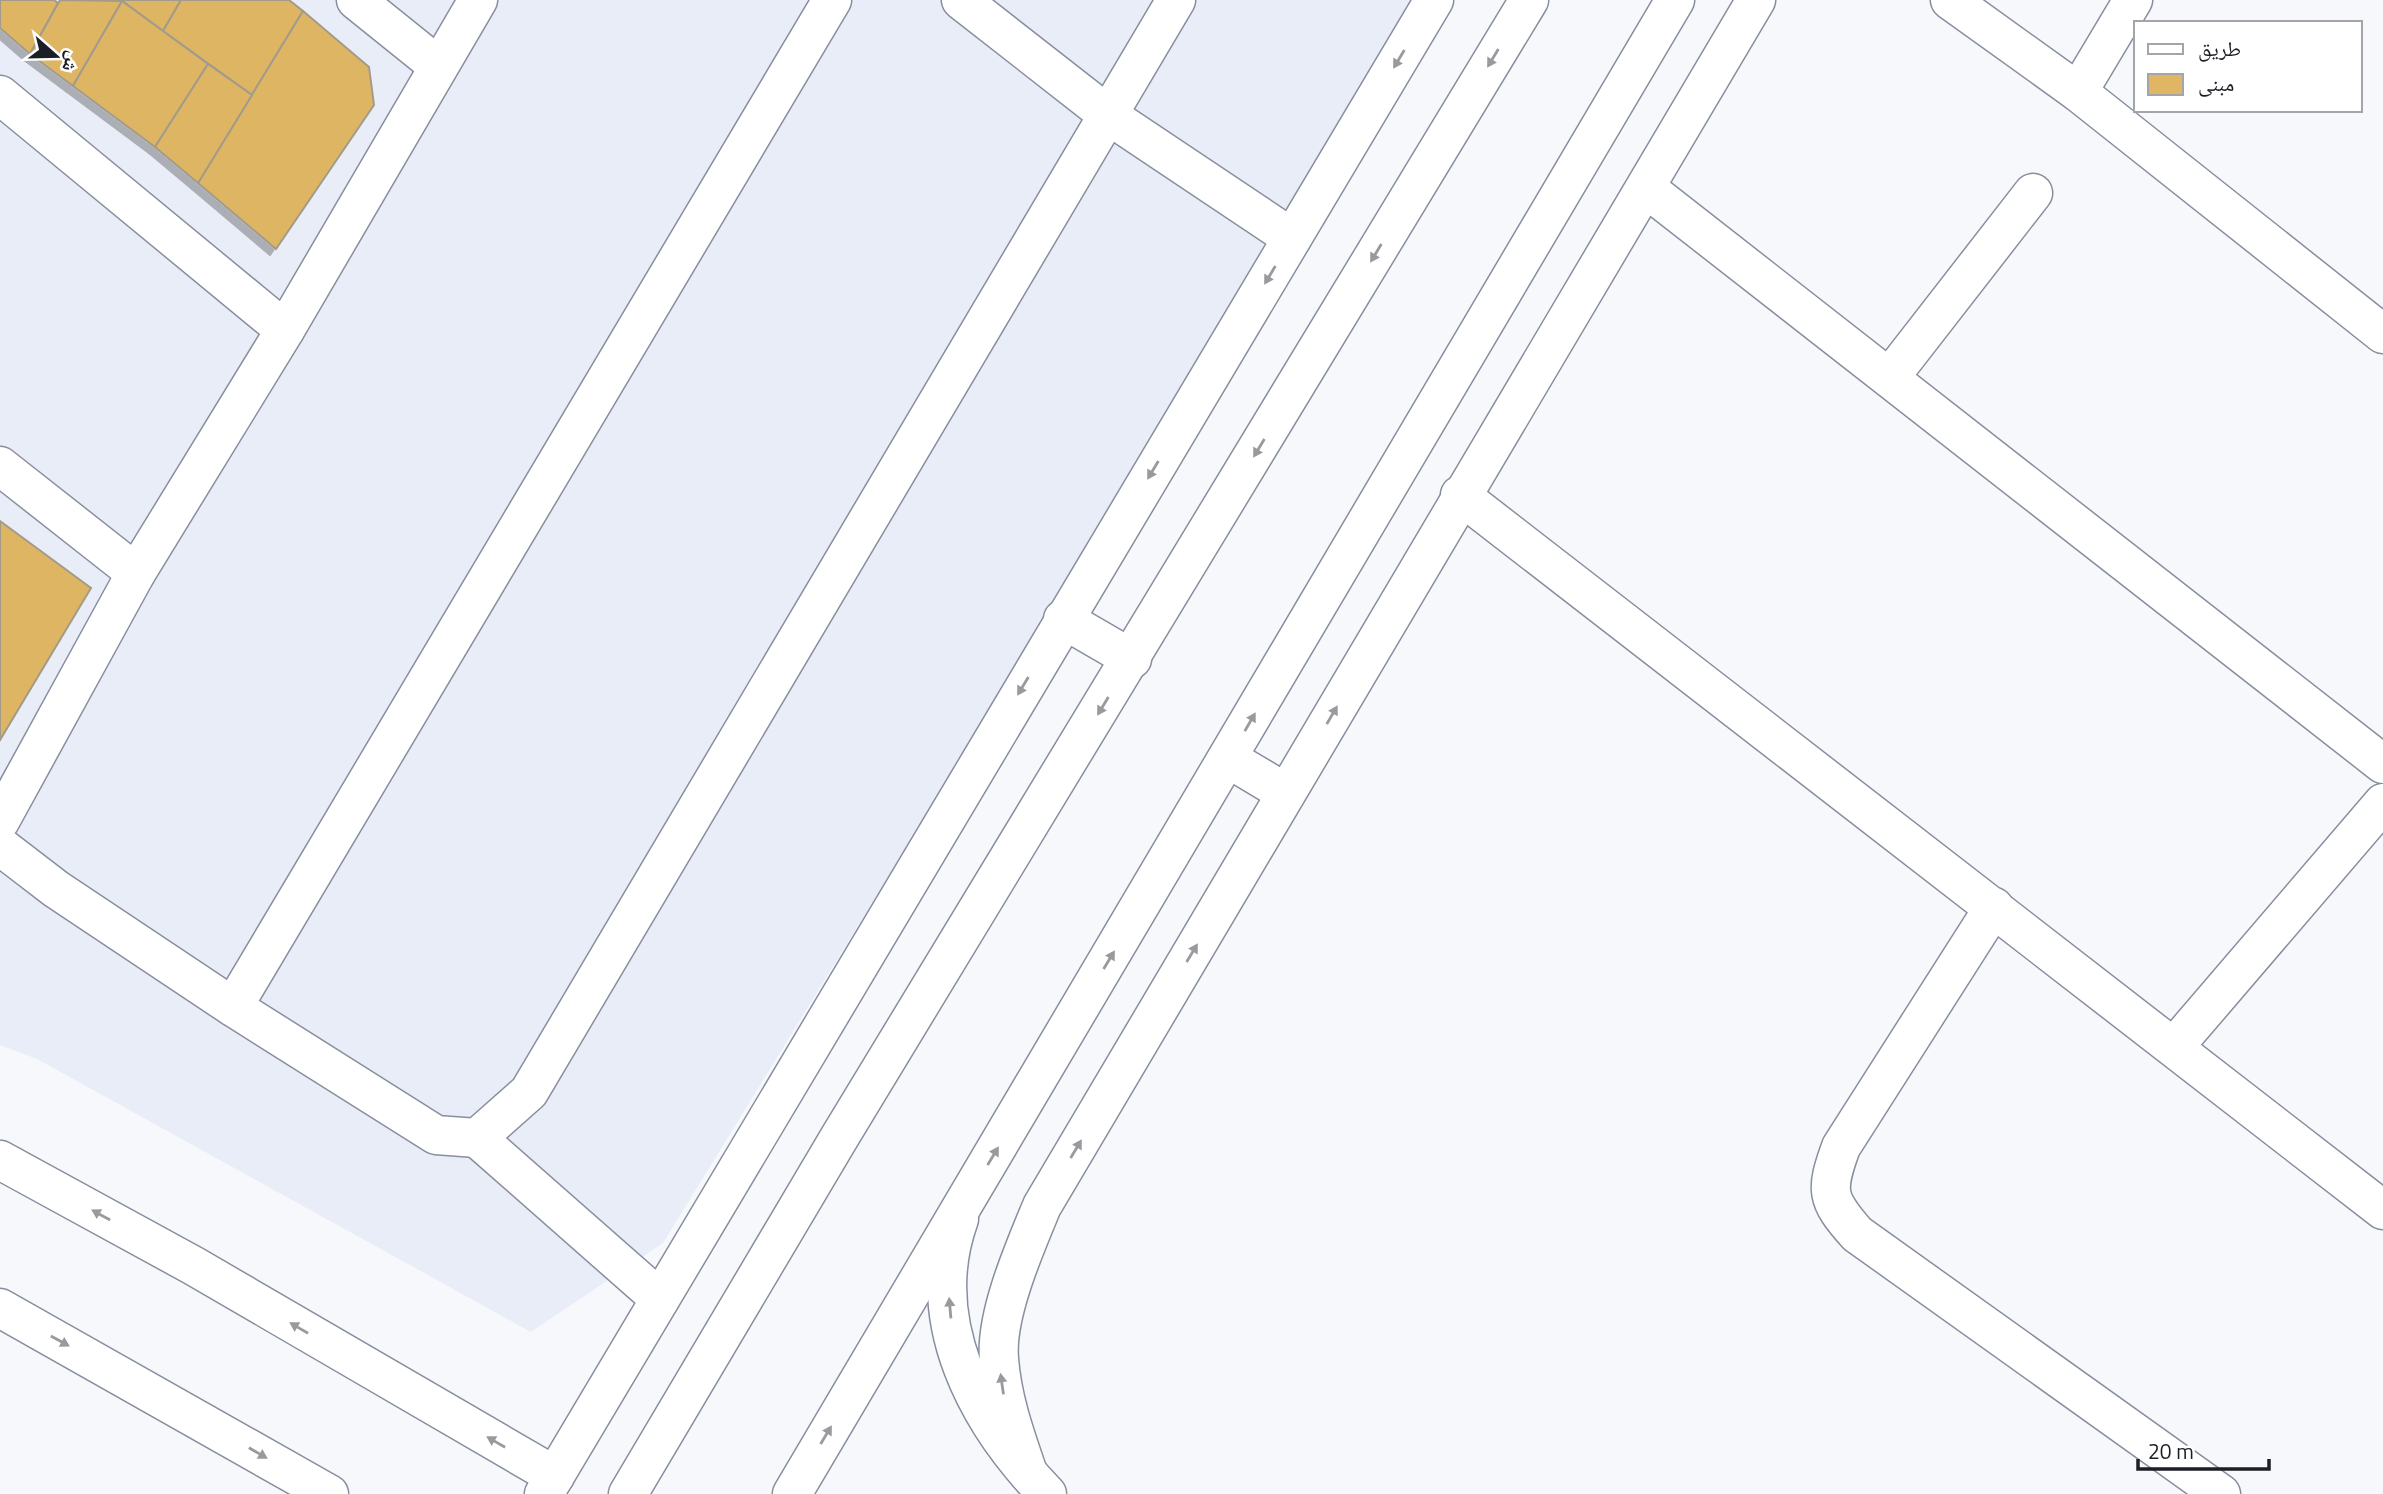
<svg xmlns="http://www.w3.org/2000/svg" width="2383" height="1494" font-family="'Titillium Web','Noto Naskh Arabic',sans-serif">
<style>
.built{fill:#e9edf7}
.building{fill:#deb664;stroke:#a39b8a;stroke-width:2;filter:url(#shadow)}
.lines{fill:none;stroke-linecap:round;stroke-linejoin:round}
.minor-casing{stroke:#878e9e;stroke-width:41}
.major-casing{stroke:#878e9e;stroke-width:41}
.highway-casing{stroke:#878e9e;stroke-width:41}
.minor{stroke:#fff;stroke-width:38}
.major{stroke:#fff;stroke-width:38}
.highway{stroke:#fff;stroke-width:38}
.oneway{fill:#999a9d}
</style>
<defs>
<filter id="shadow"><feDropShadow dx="-6" dy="6" stdDeviation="0" flood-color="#0004"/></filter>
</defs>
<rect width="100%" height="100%" fill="#f7f8fc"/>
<polygon class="built" points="0,0 1427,0 663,1243 531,1332 37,1059 0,1045"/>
<g class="building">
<polygon points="0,0 54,0 58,3 30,54 0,28"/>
<polygon points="60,0 122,1 73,86 30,54"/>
<polygon points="121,0 181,0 163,31"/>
<polygon points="181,0 289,0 303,11 252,95 163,31"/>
<polygon points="122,1 208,64 155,147 73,86"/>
<polygon points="303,11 369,67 374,105 276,249 198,183"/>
<polygon points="208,64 252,95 198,183 155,147"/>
<polygon points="0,521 91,588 0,740"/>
</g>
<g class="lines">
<g class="minor-casing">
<g id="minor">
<polyline points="356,0 438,66"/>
<polyline points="961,0 1108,115 1292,238"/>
<polyline points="1950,0 2078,92 2383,334"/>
<polyline points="2078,92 2133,0"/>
<polyline points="0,95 285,330"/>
<polyline points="1646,188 2383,764"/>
<polyline points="1890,377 2033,193"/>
<polyline points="0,466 136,573"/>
<polyline points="1460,495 2383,1210"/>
<polyline points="0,821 136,573 285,330 478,0"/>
<polyline points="0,846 56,889 233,1007 436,1135 477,1138 529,1092 1176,0"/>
<path d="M1994 907 1841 1147C1825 1191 1826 1199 1857 1234L2221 1494"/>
<polyline points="233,1007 832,0"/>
<polyline points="2174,1047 2383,803"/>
<polyline points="477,1138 660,1299"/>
<polyline points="0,1160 194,1266 555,1476"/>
<polyline points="0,1308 329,1494"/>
</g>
</g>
<g class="major-casing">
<g id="major">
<path d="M959 1219C922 1321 977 1422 1047 1494"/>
<path d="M1028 1473C1015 1435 1002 1399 999 1359 995 1315 1025 1247 1042 1206L1756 0"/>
<polyline points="544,1494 1434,0"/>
</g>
</g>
<g class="highway-casing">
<g id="highway">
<polyline points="1063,619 1132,659"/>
<polyline points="1229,759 1286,793"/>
<polyline points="628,1494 839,1138 1529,0"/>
<polyline points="792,1494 1675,0"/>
</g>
</g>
<use href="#minor" class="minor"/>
<use href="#major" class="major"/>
<use href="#highway" class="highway"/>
</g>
<defs><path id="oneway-solid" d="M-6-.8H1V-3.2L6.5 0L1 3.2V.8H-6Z" transform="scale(1.75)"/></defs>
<g class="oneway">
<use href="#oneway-solid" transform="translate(1493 58) rotate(121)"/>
<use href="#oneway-solid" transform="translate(1399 59) rotate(121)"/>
<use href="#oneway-solid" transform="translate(1376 253) rotate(121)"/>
<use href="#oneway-solid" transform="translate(1270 275) rotate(121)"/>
<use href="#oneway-solid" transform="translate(1259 448) rotate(121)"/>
<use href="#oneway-solid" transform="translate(1153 470) rotate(121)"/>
<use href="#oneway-solid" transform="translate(1023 686) rotate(121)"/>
<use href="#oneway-solid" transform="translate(1103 706) rotate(121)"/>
<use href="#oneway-solid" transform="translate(1332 715) rotate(-60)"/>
<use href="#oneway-solid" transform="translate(1250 722) rotate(-60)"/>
<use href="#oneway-solid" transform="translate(1192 953) rotate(-59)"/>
<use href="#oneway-solid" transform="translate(1109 960) rotate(-59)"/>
<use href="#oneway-solid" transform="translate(1076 1149) rotate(-59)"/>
<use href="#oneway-solid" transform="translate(993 1156) rotate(-59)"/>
<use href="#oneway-solid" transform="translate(101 1215) rotate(-151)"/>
<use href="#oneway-solid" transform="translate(950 1308) rotate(-95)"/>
<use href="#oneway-solid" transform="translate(299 1328) rotate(-150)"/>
<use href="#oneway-solid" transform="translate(60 1341) rotate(29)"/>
<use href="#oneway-solid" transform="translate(1002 1384) rotate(-98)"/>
<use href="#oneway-solid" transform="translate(826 1435) rotate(-59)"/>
<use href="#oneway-solid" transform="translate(496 1442) rotate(-150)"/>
<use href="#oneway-solid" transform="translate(258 1453) rotate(30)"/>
</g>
<rect x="2134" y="21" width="228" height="91" fill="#ffffff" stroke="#a4a5a8" stroke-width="2"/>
<rect x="2148" y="44" width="35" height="10" fill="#ffffff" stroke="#a4a5a8" stroke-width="2"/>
<text x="2198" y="56" font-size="21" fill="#1c1e25">طريق</text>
<rect x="2148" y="74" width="35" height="21" fill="#deb664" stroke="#a4a5a8" stroke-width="2"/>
<text x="2198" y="91" font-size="21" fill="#1c1e25">مبنى</text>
<g transform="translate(56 56) rotate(110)" stroke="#ffffff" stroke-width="5" paint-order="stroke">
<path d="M0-5L12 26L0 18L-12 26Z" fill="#1c1e25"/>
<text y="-10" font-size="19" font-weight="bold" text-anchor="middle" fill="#1c1e25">ش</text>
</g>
<path d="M2138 1459v10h131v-10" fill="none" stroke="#1c1e25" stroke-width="3.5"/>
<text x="2148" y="1459" font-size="21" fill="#1c1e25" stroke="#ffffff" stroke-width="5" paint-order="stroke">20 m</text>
</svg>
